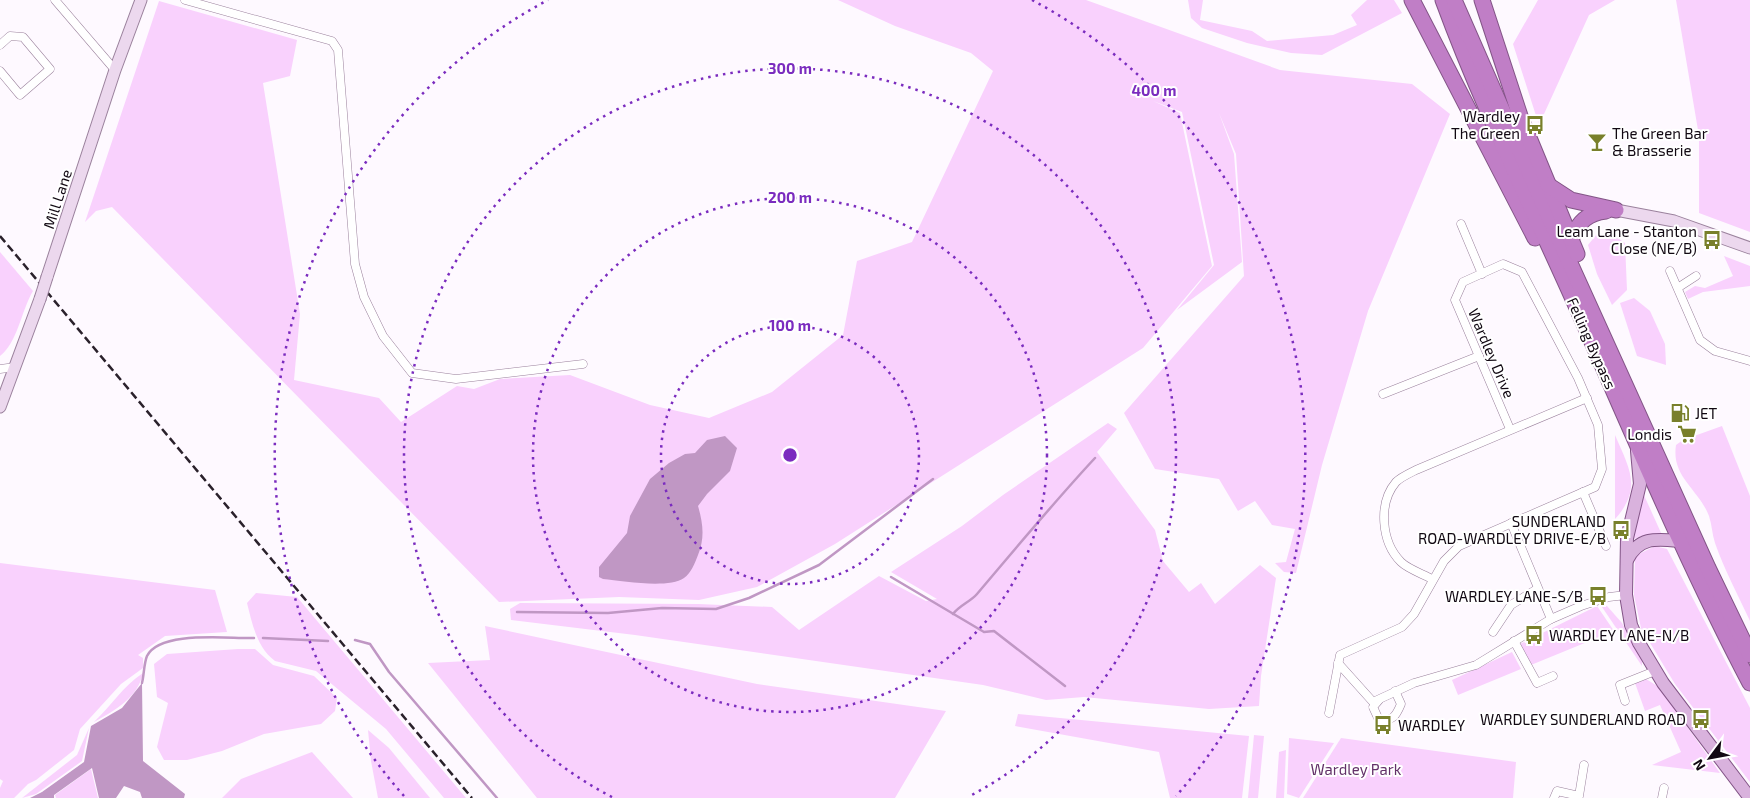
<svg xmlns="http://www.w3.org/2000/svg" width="1750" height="798" font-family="'Exo 2',sans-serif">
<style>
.green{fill:#f9d1fd}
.water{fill:#c097c4}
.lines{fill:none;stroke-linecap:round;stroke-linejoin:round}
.stream{stroke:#c097c4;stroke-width:2.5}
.street-casing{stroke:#9b829d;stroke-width:9}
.secondary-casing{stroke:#9b829d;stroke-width:13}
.primary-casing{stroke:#835587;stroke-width:14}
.highway-casing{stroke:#835587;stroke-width:17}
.street{stroke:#fff;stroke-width:8}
.secondary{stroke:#ecd8ee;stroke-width:11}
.primary{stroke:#d9b2dd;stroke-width:12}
.highway{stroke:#c07ec6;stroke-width:15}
.rail{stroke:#2a212b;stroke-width:2.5;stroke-dasharray:8 4;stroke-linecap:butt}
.secondary-bridge-casing{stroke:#9b829d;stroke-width:13;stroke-linecap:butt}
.secondary-bridge{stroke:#ecd8ee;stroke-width:11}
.ring{fill:none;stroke:#7b2cbf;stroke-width:2.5;stroke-dasharray:2.5 5}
.labels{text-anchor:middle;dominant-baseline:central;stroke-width:4;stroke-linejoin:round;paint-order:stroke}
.poi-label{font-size:15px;fill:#110812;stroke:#fff;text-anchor:end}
.street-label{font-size:15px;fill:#110812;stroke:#fff}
.park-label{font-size:15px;fill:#633169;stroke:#fff}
.centre{fill:#7b2cbf;stroke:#fff;stroke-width:2.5}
.ring-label{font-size:15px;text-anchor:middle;font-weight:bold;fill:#7b2cbf;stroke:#fff;stroke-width:4;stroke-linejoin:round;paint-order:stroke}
</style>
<rect width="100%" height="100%" fill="#fef9ff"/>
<g class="green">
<polygon points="838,0 1086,0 1280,70 1412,84 1450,114 1368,311 1322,465 1296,573 1284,572 1275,563 1286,562 1295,529 1272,525 1255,501 1238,511 1219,479 1155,469 1124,413 1244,276 1236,154 1219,113 1234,154 1242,262 1177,310 1214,265 1182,112 1153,101 1180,113 1212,266 1143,348 835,544 757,587 699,600 619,597 499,602 112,207 96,211 85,222 159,1 297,40 290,76 263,83 300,314 294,380 379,398 401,422 457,386 474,389 500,379 570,375 650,405 709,418 772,392 843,335 857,261 912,242 993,71 971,53 895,26"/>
<polygon points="1188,0 1203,0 1200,20 1252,31 1267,41 1333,35 1357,25 1351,15 1367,0 1394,0 1402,13 1322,55 1291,53 1247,43 1202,28 1191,18"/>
<polygon points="1538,0 1615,0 1589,15 1539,125 1513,44"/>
<polygon points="1676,0 1750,0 1750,232 1699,213 1699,136"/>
<polygon points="1597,234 1613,235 1625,243 1627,290 1612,305 1597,274 1588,245"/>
<path d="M0 252 33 291C21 311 18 342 0 356Z"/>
<polygon points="1724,256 1750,266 1750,286 1703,292 1688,299 1685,292 1695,286 1705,288 1733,276"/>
<polygon points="1634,298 1650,311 1665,344 1666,365 1637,356 1620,303"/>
<polygon points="1108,423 1117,429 1097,452 1155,530 1163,561 1189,592 1201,583 1215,604 1260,565 1276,578 1261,676 1259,706 1209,709 1084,697 1046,700 983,685 635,635 511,620 510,609 520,603 698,604 772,607 799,630 879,576 926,601 937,599 891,572 962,526 1003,495"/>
<path d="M1722 426 1750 496V621C1738 595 1724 569 1715 543 1712 534 1712 525 1709 516 1699 489 1671 477 1676 445L1683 440Z"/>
<path d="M1615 435C1629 468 1643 488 1615 519Z"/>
<polygon points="1643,493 1662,535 1641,536 1630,541"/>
<polygon points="1655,546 1667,549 1750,708 1750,782 1675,684 1641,628 1634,595 1635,556"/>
<polygon points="0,563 215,590 227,632 165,636 138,655 143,658 143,668 121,684 80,729 74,750 36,780 28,784 14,798 0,798 0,788 3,781 0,779"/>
<path d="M256 593 297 597 466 798H444L386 729 316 671 275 661C257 648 252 623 247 603Z"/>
<polygon points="1597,606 1614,631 1531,665 1520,644"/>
<polygon points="1607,606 1622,623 1642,660 1642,666 1602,607"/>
<polygon points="485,626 757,684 946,711 895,798 537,798 428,663 490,660"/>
<polygon points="238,649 255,649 273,665 314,676 337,698 335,711 321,724 264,734 222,751 187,760 164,760 157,747 168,703 157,697 154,664 167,654"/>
<polygon points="1512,652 1521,669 1458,695 1452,680"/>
<path d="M143 673C138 698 114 711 94 722 111 706 123 686 143 673Z"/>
<polygon points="1646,679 1659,687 1720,773 1652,765 1681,752 1660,705 1645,711 1635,683"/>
<polygon points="1018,714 1249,736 1242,798 1170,798 1159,752 1015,726"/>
<polygon points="89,728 82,761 36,794 22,798 77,755"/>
<polygon points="368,730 389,748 430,798 378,798 371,761"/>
<polygon points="1254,735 1264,736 1258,798 1248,798"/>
<polygon points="1289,738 1334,743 1299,798 1287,794"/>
<polygon points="1341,738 1516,762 1513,798 1303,798"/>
<polygon points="1286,750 1284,798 1276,798 1279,752"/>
<polygon points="312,752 353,798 222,798 241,779"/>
<polygon points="91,769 98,798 56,798 55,795"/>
</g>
<g class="water">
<path d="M725 436 737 448 730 471 707 494 698 506C703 523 705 538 698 555 695 563 691 573 684 578 668 589 623 581 603 579L599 577V567L627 533 630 516 650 479 669 463 685 454 695 453 707 440Z"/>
<polygon points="142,683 143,761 185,794 184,798 142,798 140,792 124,786 116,798 99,798 92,768 54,795 54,798 30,798 42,792 84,762 91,726 122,708"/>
</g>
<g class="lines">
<g class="stream">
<polyline points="891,577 984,632 994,631 1065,686"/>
<polyline points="517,612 608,613 662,608 716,609 749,598 819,565 933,479"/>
<path d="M953 614C960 605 970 602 977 594 1016 548 1054 502 1095 458"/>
<polyline points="263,638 328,641"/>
<polyline points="355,640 370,644 389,672 497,798"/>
<path d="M142 683C144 675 144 663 147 656 160 630 229 639 254 638"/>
</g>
<g class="street-casing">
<g id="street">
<polyline points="55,0 115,70"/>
<polyline points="185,0 332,41 338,50 355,264 364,297 383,336 412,373 456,379 583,364"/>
<polyline points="0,45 10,36 23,37 50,69 20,95 0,71"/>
<polyline points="1461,224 1482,274"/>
<polyline points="1670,271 1700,340 1715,351 1750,361"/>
<polyline points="1679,287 1696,276"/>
<polyline points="0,369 15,367"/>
<polyline points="1383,394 1479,356"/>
<polyline points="1583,492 1606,546"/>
<polyline points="1511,523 1551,619"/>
<path d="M1432 579C1423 574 1408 569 1401 562 1381 542 1378 503 1396 482 1401 477 1410 473 1416 470L1587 398"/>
<polyline points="1493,632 1511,605 1537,589"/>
<polyline points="1514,641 1537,683 1553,676"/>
<polyline points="1338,663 1373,702 1414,683 1476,665 1551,619 1581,606 1609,597 1626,595"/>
<path d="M1379 700 1373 707 1379 720C1393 721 1396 716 1401 704L1395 691"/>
<polyline points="1625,701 1620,685 1655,671"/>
<polyline points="1329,713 1340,655 1402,627 1414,614 1444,561 1459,546 1595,487 1602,469 1598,425 1578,378 1522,272 1503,264 1463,282 1455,300 1510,429"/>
<polyline points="1554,798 1557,791 1579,796 1584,765"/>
<polyline points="1662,798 1664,788"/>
</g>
</g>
<g class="secondary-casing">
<g id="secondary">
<polyline points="1616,210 1674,221 1750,248"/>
<polyline points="47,277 115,70 141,0"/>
<polyline points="0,407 40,299"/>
</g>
</g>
<g class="primary-casing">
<g id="primary">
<polyline points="1637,451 1640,484 1627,538 1626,595 1631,625 1639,643 1663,683 1750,798"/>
<path d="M1627 560C1639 536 1657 539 1680 541"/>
</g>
</g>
<g class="highway-casing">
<g id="highway">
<polyline points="1412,0 1535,238"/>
<path d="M1443 0C1483 109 1535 213 1582 319 1636 441 1688 565 1750 683"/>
<polyline points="1454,0 1545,208 1708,568 1750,655"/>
<polyline points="1482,0 1520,116 1577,254"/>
<polyline points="1548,185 1571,200 1616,210"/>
<path d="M1571 239C1579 222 1587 213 1606 211"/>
</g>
</g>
<use href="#street" class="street"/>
<use href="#secondary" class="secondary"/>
<use href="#primary" class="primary"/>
<use href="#highway" class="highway"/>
<polyline class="rail" points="0,236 472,798"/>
<g class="secondary-bridge-casing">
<polyline id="secondary-bridge" points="40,299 47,277"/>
</g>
<use href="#secondary-bridge" class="secondary-bridge"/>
</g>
<g class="ring">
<circle cx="790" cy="455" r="129"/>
<circle cx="790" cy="455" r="257"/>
<path d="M612 797A386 386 0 1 1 968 797"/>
<path d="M404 796A515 515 0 0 1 548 0M1032 0A515 515 0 0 1 1176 796"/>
</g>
<defs>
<g id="bus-bare" transform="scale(1.5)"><path d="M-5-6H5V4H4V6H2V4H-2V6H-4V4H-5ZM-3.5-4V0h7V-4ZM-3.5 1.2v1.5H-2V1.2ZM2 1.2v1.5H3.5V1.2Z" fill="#79802b" stroke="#fff" stroke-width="2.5" paint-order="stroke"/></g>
<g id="bar-bare" transform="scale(1.5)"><path d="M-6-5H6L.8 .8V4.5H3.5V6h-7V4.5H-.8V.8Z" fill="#79802b" stroke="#fff" stroke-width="2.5" paint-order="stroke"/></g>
<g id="fuel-bare" transform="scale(1.5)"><path d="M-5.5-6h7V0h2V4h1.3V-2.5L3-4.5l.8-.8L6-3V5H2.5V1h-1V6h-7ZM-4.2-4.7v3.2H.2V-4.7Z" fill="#79802b" stroke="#fff" stroke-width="2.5" paint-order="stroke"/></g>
<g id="supermarket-bare" transform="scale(1.5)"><path d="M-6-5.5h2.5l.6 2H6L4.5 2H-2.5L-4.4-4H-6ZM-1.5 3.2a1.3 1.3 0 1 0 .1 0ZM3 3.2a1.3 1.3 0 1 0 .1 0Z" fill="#79802b" stroke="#fff" stroke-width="2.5" paint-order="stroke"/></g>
</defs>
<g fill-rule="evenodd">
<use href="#bus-bare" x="1535" y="125"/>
<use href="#bar-bare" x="1597" y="142"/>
<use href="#bus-bare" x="1712" y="240"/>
<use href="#fuel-bare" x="1680" y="413"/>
<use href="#supermarket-bare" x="1687" y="434"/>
<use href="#bus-bare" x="1621" y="530"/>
<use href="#bus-bare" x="1598" y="596"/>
<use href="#bus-bare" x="1534" y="635"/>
<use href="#bus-bare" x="1701" y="719"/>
<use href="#bus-bare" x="1383" y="725"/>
</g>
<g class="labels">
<g class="poi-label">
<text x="1520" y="116">Wardley<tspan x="1520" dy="17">The Green</tspan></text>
<text x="1612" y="133" text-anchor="start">The Green Bar<tspan x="1612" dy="17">&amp; Brasserie</tspan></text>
<text x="1697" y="231">Leam Lane - Stanton<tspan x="1697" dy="17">Close (NE/B)</tspan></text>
<text x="1695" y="413" text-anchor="start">JET</text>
<text x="1672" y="434">Londis</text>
<text x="1606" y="521">SUNDERLAND<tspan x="1606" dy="17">ROAD-WARDLEY DRIVE-E/B</tspan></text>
<text x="1583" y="596">WARDLEY LANE-S/B</text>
<text x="1549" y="635" text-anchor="start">WARDLEY LANE-N/B</text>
<text x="1686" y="719">WARDLEY SUNDERLAND ROAD</text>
<text x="1398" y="725" text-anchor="start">WARDLEY</text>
</g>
<g class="street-label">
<text transform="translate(57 199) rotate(-72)">Mill Lane</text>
<text transform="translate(1592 343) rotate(66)">Felling Bypass</text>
<text transform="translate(1492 353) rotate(67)">Wardley Drive</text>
</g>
<g class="park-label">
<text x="1356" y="769">Wardley Park</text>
</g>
</g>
<circle cx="790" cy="455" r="8" class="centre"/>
<g class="ring-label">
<text x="790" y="74">300 m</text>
<text x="1154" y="96">400 m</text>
<text x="790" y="203">200 m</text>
<text x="790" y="331">100 m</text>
</g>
<g transform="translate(1710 758) rotate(238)" stroke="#ffffff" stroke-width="4" paint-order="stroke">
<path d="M0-4L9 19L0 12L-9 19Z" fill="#110812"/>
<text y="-8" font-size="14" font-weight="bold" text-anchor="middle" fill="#110812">N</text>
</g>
</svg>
